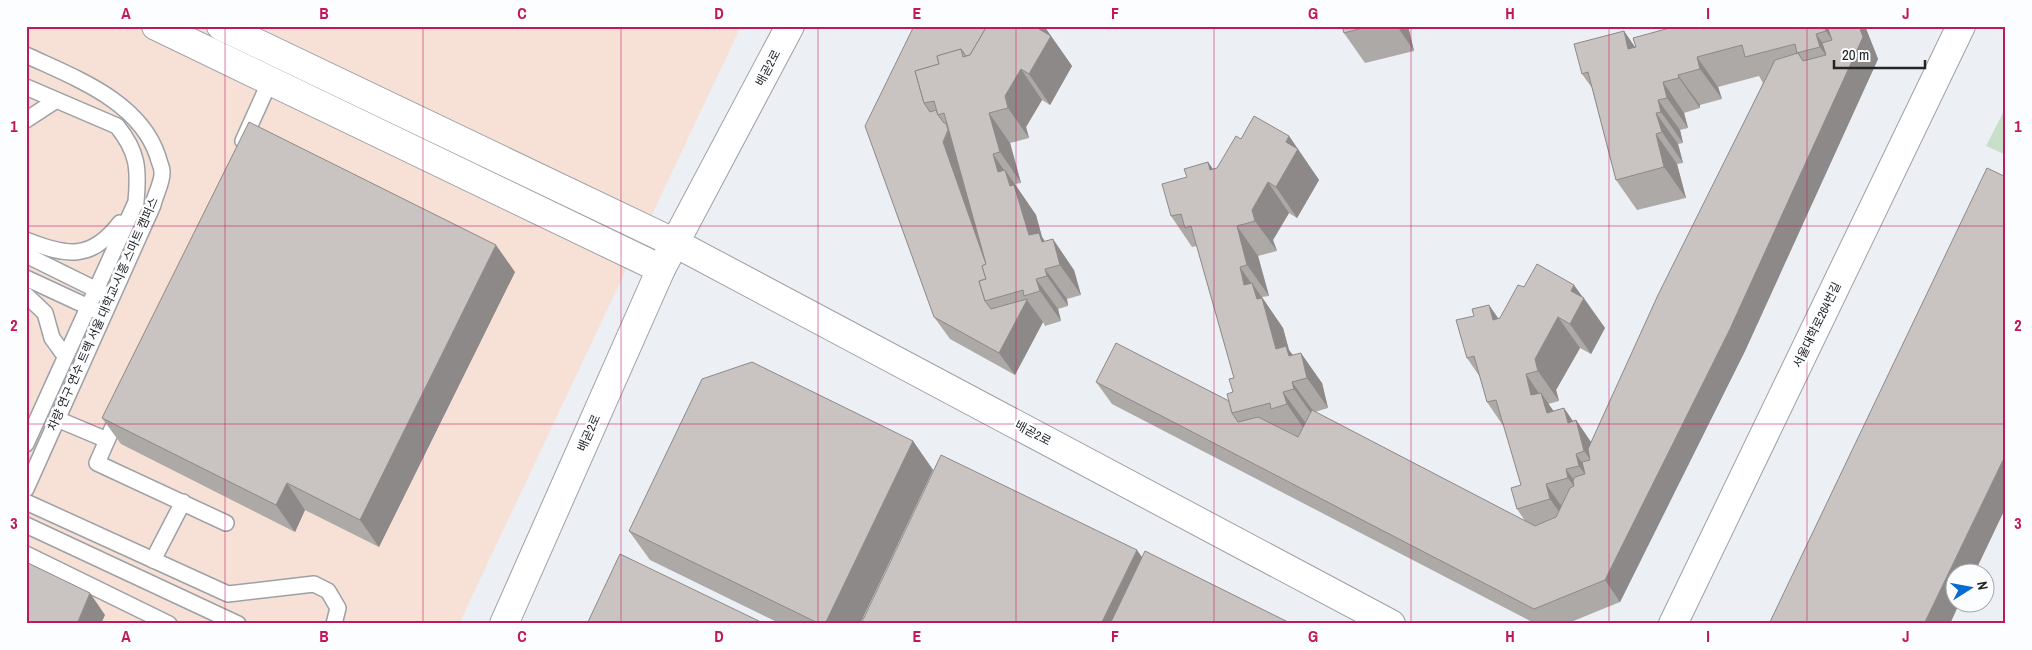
<svg xmlns="http://www.w3.org/2000/svg" width="2032" height="650" font-family="'Archivo Narrow','Noto Sans KR',sans-serif">
<style>
.education{fill:#f7e0d5}
.green{fill:#c8dfca}
.lines{fill:none;stroke-linecap:round;stroke-linejoin:round}
.lane-casing{stroke:#9da1a5;stroke-width:18}
.street-casing{stroke:#9da1a5;stroke-width:30}
.secondary-casing{stroke:#9da1a5;stroke-width:30}
.lane{stroke:#fff;stroke-width:15}
.street{stroke:#fff;stroke-width:28}
.secondary{stroke:#fff;stroke-width:28}
.wall{fill:#ada9a7}
.shaded-wall{fill:#8d8988}
.building{fill:#c9c4c2;stroke:#8d8988}
.grid{fill:none;stroke:#c2185b;stroke-width:1;stroke-opacity:0.55}
.labels{text-anchor:middle;dominant-baseline:central;stroke-width:5;stroke-linejoin:round;paint-order:stroke}
.street-label{font-size:12px;fill:#242527;stroke:#fcfdff}
.neatline{fill:none;stroke:#c2185b;stroke-width:2}
.grid-label{font-size:16px;text-anchor:middle;font-weight:bold;fill:#c2185b}
</style>
<rect width="100%" height="100%" fill="#ecf0f4"/>
<polygon class="education" points="26,26 741,26 459,624 26,624"/>
<polygon class="green" points="2006,107 2006,155 1986,146"/>
<g class="lines">
<g class="lane-casing">
<g id="lane">
<path d="M26 55C75 78 140 101 158 157 159 162 162 167 162 172 163 181 155 195 153 205L26 489"/>
<path d="M26 87 117 126C138 152 139 169 136 202L26 444"/>
<polyline points="26,120 55,101"/>
<polyline points="243,141 270,81"/>
<path d="M26 240C66 256 91 261 120 223"/>
<polyline points="26,255 103,293"/>
<polyline points="26,278 97,311"/>
<polyline points="26,295 45,313 52,338 65,356"/>
<polyline points="119,413 97,463 226,523"/>
<polyline points="57,419 107,440"/>
<polyline points="26,502 228,594 314,584 328,591 338,608 334,624"/>
<polyline points="26,525 238,624"/>
<polyline points="26,554 169,624"/>
<polyline points="153,560 183,502"/>
</g>
</g>
<g class="street-casing">
<g id="street">
<polyline points="156,26 661,269"/>
<polyline points="221,26 675,243"/>
</g>
</g>
<g class="secondary-casing">
<g id="secondary">
<polyline points="675,243 1391,624"/>
<polyline points="504,624 661,269 790,26"/>
<polyline points="1673,624 1961,26"/>
</g>
</g>
<use href="#lane" class="lane"/>
<use href="#street" class="street"/>
<use href="#secondary" class="secondary"/>
</g>
<g class="wall">
<polygon points="914,26 1044,26 1072,66 1050,105 1042,100 1026,127 1029,138 1010,143 1021,183 1015,184 1036,215 1042,237 1045,242 1074,270 1081,295 1067,299 1068,306 1058,309 1061,321 1045,326 1043,322 1015,375 950,339 934,317"/>
<polygon points="1342,26 1408,26 1414,51 1365,63 1344,33"/>
<polygon points="1677,26 1865,26 1878,59 1745,351 1620,602 1566,624 1536,624 1112,404 1096,382 1229,401 1233,392 1234,378 1197,246 1192,247 1171,216 1187,177 1208,162 1213,169 1217,168 1241,139 1289,136 1319,180 1297,218 1289,213 1273,240 1277,251 1258,256 1269,296 1262,297 1283,328 1289,350 1293,355 1322,383 1328,408 1315,412 1525,521 1517,509 1521,485 1504,427 1487,402 1480,377 1467,358 1498,318 1500,318 1524,287 1584,298 1605,328 1591,354 1580,348 1556,390 1559,401 1548,404 1553,411 1564,408 1573,421 1576,420 1591,442 1763,83 1759,76 1718,87 1722,99 1700,105 1700,108 1684,113 1688,128 1680,130 1683,143 1678,144 1683,163 1677,164 1686,198 1637,210 1616,180 1592,88 1582,74 1624,31 1635,47"/>
<polygon points="515,272 379,547 305,510 295,532 121,444 102,418"/>
<polygon points="913,441 933,470 860,624 781,624 650,560 629,531"/>
</g>
<g class="shaded-wall">
<polygon points="1040,26 1044,26 1072,66 1050,105 1029,74 1039,29"/>
<polygon points="1397,26 1408,26 1414,51"/>
<polygon points="1824,26 1826,26 1844,51 1847,62 1826,31"/>
<polygon points="1859,26 1865,26 1878,59 1745,351 1620,602 1605,580"/>
<polygon points="1624,31 1645,62 1628,49"/>
<polygon points="1816,34 1838,64 1841,77 1820,47"/>
<polygon points="1697,57 1718,87 1722,99 1700,69"/>
<polygon points="1021,69 1042,100 1026,127 1029,138 1008,108 1005,96"/>
<polygon points="1678,75 1700,105 1700,108 1679,78"/>
<polygon points="1663,82 1684,113 1688,128 1667,98"/>
<polygon points="1658,100 1680,130 1683,143 1661,112"/>
<polygon points="989,113 1010,143 1021,183 1000,152"/>
<polygon points="1656,113 1678,144 1683,163 1662,132"/>
<polygon points="951,125 988,269 943,142"/>
<polygon points="1656,134 1677,164 1686,198 1664,167"/>
<polygon points="1289,136 1319,180 1297,218 1276,187 1286,142"/>
<polygon points="993,154 1006,173 1005,170 1036,215 1042,237 1059,262 1053,239 1074,270 1081,295 1060,265 1029,235 998,172"/>
<polygon points="1208,162 1229,193 1210,170"/>
<polygon points="1268,182 1289,213 1273,240 1277,251 1255,221 1252,210"/>
<polygon points="1237,226 1258,256 1269,296 1247,265"/>
<polygon points="496,245 515,272 379,547 360,520"/>
<polygon points="1240,267 1253,286 1252,283 1283,328 1289,350 1306,374 1301,353 1322,383 1328,408 1307,378 1276,349 1244,285"/>
<polygon points="1045,269 1067,299 1068,306 1047,276"/>
<polygon points="1036,279 1058,309 1061,321 1040,291"/>
<polygon points="1574,285 1605,328 1591,354 1570,324 1571,291"/>
<polygon points="1027,300 1043,322 1015,375 999,353"/>
<polygon points="1489,305 1510,335 1493,320"/>
<polygon points="1558,317 1580,348 1556,390 1559,401 1538,371 1535,359"/>
<polygon points="1526,374 1542,398 1541,393 1562,423 1552,426 1531,395"/>
<polygon points="1292,382 1314,412 1315,419 1294,389"/>
<polygon points="1283,392 1305,422 1308,435 1287,404"/>
<polygon points="1564,408 1578,429 1576,420 1597,451 1606,481 1584,451 1568,423"/>
<polygon points="913,441 933,470 860,624 825,624"/>
<polygon points="1576,454 1597,484 1600,496 1579,466"/>
<polygon points="2006,454 2006,507 1975,572 1954,572 1954,602 1960,602 1950,624 1924,624"/>
<polygon points="1566,469 1588,500 1590,508 1568,478"/>
<polygon points="287,483 305,510 295,532 276,505"/>
<polygon points="1546,484 1567,514 1572,530 1550,499"/>
<polygon points="1137,550 1158,580 1137,624 1101,624"/>
<polygon points="90,593 105,615 101,624 77,624"/>
</g>
<g class="building">
<polygon points="914,26 987,26 970,55 966,56 961,49 937,56 939,64 915,71 924,103 930,112 936,110 938,115 944,123 946,123 948,130 943,142 986,264 982,266 986,279 979,281 985,301 991,309 1027,299 1027,300 999,353 934,317 865,126"/>
<polygon points="987,26 1040,26 1039,29 1051,36 1029,74 1021,69 1005,96 1008,108 989,113 1000,152 993,154 998,172 1005,170 1010,186 1014,185 1029,235 1039,233 1042,242 1053,239 1060,265 1045,269 1047,276 1036,279 1040,291 1024,296 1023,290 985,301 979,281 986,279 982,266 986,264 944,113 938,115 934,101 924,103 915,71 939,64 937,56 961,49 963,57 970,55"/>
<polygon points="1342,26 1370,26 1344,33"/>
<polygon points="1677,26 1824,26 1826,31 1816,34 1820,47 1797,53 1795,44 1745,57 1742,45 1697,57 1700,69 1678,75 1679,78 1663,82 1667,98 1658,100 1661,112 1656,113 1662,132 1656,134 1664,167 1616,180 1588,72 1582,74 1574,44 1624,31 1628,49 1636,47 1633,38"/>
<polygon points="1839,26 1859,26 1863,37 1730,329 1605,580 1534,609 1096,382 1116,343 1229,401 1232,413 1238,422 1258,417 1298,437 1312,410 1535,526 1556,517 1570,488 1574,486 1573,481 1575,477 1585,474 1582,462 1590,460 1588,449 1658,295 1775,60 1798,53 1803,61 1826,55 1822,43 1832,40 1828,29"/>
<polygon points="1254,116 1289,136 1286,142 1298,149 1276,187 1268,182 1252,210 1255,221 1237,226 1247,265 1240,267 1244,285 1252,283 1257,299 1262,298 1276,349 1286,346 1289,356 1301,353 1307,378 1292,382 1294,389 1283,392 1287,404 1271,409 1270,403 1232,413 1227,394 1233,392 1229,379 1234,378 1191,226 1185,228 1181,214 1171,216 1162,184 1187,177 1184,169 1208,162 1210,170 1217,168 1236,136 1241,139"/>
<polygon points="249,122 496,245 360,520 287,483 276,505 102,418"/>
<polygon points="1987,168 2006,177 2006,454 1924,624 1769,624"/>
<polygon points="1537,264 1574,285 1571,291 1584,298 1570,324 1558,317 1535,359 1538,371 1526,374 1531,395 1541,393 1547,413 1564,408 1568,423 1576,420 1584,451 1576,454 1579,466 1566,469 1568,478 1546,484 1550,499 1517,509 1511,488 1521,485 1496,400 1487,402 1474,356 1467,358 1456,320 1474,316 1472,309 1489,305 1493,320 1500,318 1518,285 1524,287"/>
<polygon points="752,362 913,441 825,624 820,624 629,531 702,379"/>
<polygon points="941,455 1137,550 1101,624 861,624"/>
<polygon points="1145,551 1292,624 1110,624"/>
<polygon points="620,554 765,624 587,624"/>
<polygon points="26,562 90,593 77,624 26,624"/>
</g>
<path class="grid" d="M225 26V624M423 26V624M621 26V624M818 26V624M1016 26V624M1214 26V624M1411 26V624M1609 26V624M1807 26V624M26 226H2006M26 424H2006"/>
<g class="labels">
<g class="street-label">
<text transform="translate(768 68) rotate(-62)">배곧2로</text>
<text transform="translate(103 314) rotate(-66)">차량 연구 연수 트랙 서울 대학교-시흥 스마트 캠퍼스</text>
<text transform="translate(1817 325) rotate(-64)">서울대학로264번길</text>
<text transform="translate(589 433) rotate(-66)">배곧2로</text>
<text transform="translate(1033 433) rotate(28)">배곧2로</text>
</g>
</g>
<rect width="2032" height="650" fill="none" stroke="#fcfdff" stroke-width="55"/>
<g transform="translate(1970 588) rotate(79)"><circle r="24" fill="#fcfdff" stroke="#a6a7a9"/>
<path d="M0-4L9 19L0 12L-9 19Z" fill="#086bd4"/>
<text y="-8" font-size="14" font-weight="bold" text-anchor="middle" fill="#242527">N</text>
</g>
<path d="M1834 60v8h91v-8" fill="none" stroke="#242527" stroke-width="2.5"/>
<text x="1842" y="60" font-size="15" fill="#242527" stroke="#fcfdff" stroke-width="4" paint-order="stroke">20 m</text>
<rect x="28" y="28" width="1976" height="594" class="neatline"/>
<g class="grid-label">
<text x="126" y="19">A</text>
<text x="324" y="19">B</text>
<text x="522" y="19">C</text>
<text x="719" y="19">D</text>
<text x="917" y="19">E</text>
<text x="1115" y="19">F</text>
<text x="1313" y="19">G</text>
<text x="1510" y="19">H</text>
<text x="1708" y="19">I</text>
<text x="1906" y="19">J</text>
<text x="14" y="132">1</text>
<text x="2018" y="132">1</text>
<text x="14" y="331">2</text>
<text x="2018" y="331">2</text>
<text x="14" y="529">3</text>
<text x="2018" y="529">3</text>
<text x="126" y="642">A</text>
<text x="324" y="642">B</text>
<text x="522" y="642">C</text>
<text x="719" y="642">D</text>
<text x="917" y="642">E</text>
<text x="1115" y="642">F</text>
<text x="1313" y="642">G</text>
<text x="1510" y="642">H</text>
<text x="1708" y="642">I</text>
<text x="1906" y="642">J</text>
</g>
</svg>
